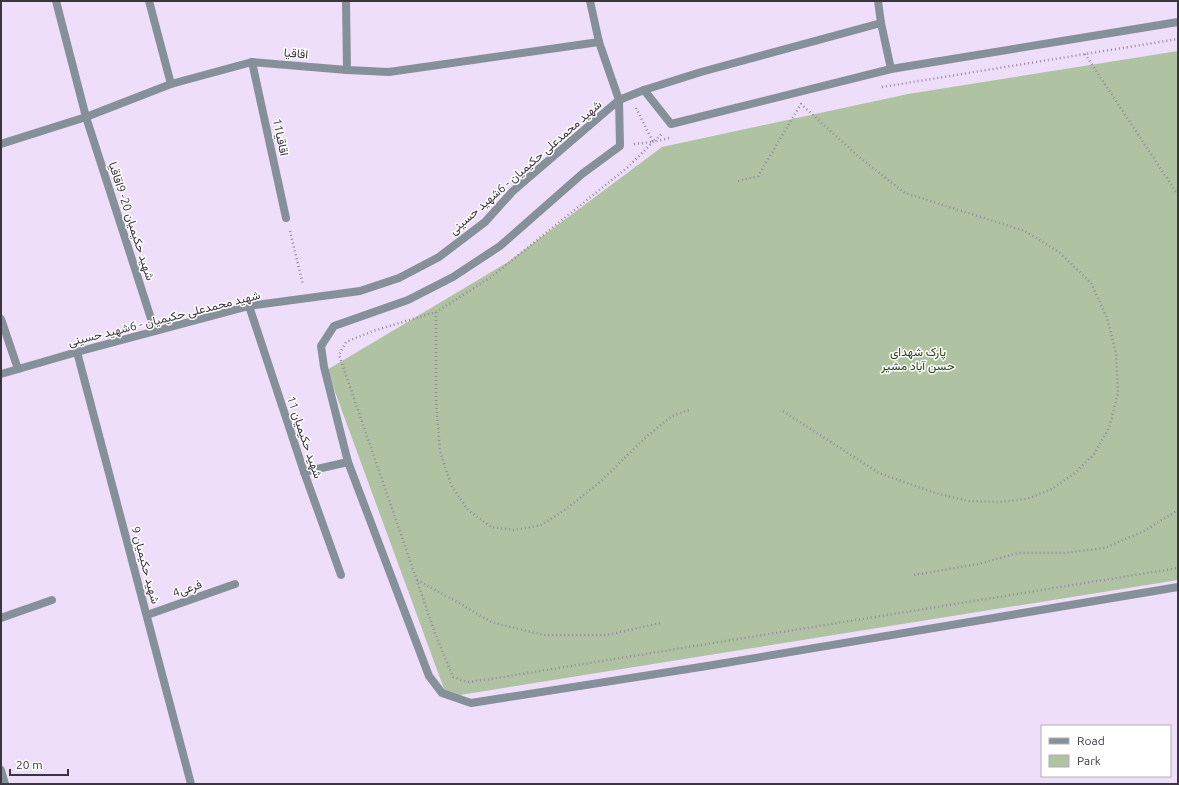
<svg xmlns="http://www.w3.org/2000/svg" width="1179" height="785" font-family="Ubuntu,Vazirmatn,sans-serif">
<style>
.green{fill:#afc3a3}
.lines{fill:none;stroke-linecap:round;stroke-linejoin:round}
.path{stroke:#93889b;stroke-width:2.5;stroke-dasharray:1 3;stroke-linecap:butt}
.service{stroke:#86909a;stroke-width:8}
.minor{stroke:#86909a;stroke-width:8}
.tertiary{stroke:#86909a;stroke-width:8}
.labels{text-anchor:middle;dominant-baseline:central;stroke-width:3;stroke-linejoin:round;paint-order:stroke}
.street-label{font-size:12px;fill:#3b3540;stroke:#fff}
.park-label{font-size:12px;fill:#234009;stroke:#fff}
</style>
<rect width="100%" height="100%" fill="#eedefa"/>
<polygon class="green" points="1178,51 1178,580 447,697 327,370 508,262 662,147 908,94"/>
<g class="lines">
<g class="path">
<polyline points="1085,54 1178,195"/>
<polyline points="882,87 1178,39"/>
<polyline points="636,108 653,142 663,133"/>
<polyline points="669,138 653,142 628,167 490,278 436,312 373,331 346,342 339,355 435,633 453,677 467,682 484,680 1178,568"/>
<polyline points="634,144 653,142"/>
<polyline points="738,181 758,176 801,104 859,157 905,193 1025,231 1060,253 1091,283 1107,318 1116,353 1118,393 1109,428 1094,454 1075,473 1052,489 1027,499 998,502 969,501 935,493 879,473 781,410"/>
<polyline points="290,231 303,285"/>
<polyline points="436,312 436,401 440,451 451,485 468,510 491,527 515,530 541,525 566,509 600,482 646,437 672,416 691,409"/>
<polyline points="914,575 979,564 1018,553 1064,553 1105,548 1144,531 1178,510"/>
<polyline points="417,580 459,603 491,622 544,635 607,635 660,623"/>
</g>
<g class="service">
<polyline points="881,23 891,69"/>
<polyline points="644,90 671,124 891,69 1178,22"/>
<polyline points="619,100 620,146 582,174 500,246 453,277 408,300 334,326 321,346 324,367 348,462 429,676 442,693 471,703 707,666 1178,587"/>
<polyline points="304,472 348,462"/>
</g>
<g class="minor">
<polyline points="56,1 86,117 155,331"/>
<polyline points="149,1 171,84"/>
<polyline points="346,1 347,70"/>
<polyline points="590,1 599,42 619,100"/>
<polyline points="252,62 286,218"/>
<polyline points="1,144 86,117 171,84 252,62 347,70 389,72 599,42"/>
<polyline points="249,306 304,472 341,575"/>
<polyline points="1,319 18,369"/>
<polyline points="77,352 191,784"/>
<polyline points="1,374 77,352 249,306 360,291 399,278 439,257 485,222 513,191 619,100 644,90 701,72 881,23"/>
<polyline points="147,615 235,584"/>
<polyline points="1,618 52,600"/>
<polyline points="1,770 5,784"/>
</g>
<polyline class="tertiary" points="878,1 881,23"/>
</g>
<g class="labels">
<g class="street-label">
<text transform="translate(296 53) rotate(5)">اقاقیا</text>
<text transform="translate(281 137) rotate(78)">11اقاقیا</text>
<text transform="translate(525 167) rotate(-41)">شهید محمدعلی حکیمیان - 6شهید حسینی</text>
<text transform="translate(132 221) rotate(72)">شهید حکیمیان 20- 9اقاقیا</text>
<text transform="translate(164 318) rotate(-14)">شهید محمدعلی حکیمیان - 6شهید حسینی</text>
<text transform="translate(305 437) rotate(71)">شهید حکیمیان 11</text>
<text transform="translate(146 565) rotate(75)">شهید حکیمیان 9</text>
<text transform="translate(187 588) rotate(-19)">فرعی4</text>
</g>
<g class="park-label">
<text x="918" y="351">پارک شهدای<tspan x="918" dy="14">حسن آباد مشیر</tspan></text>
</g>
</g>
<rect width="1179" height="785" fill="none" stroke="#3b3540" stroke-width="4"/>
<rect x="1041" y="725" width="130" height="52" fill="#ffffff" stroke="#b1aeb3"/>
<rect x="1049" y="738" width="20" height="6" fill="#86909a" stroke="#b1aeb3"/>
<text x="1077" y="745" font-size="12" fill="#3b3540">Road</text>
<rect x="1049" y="755" width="20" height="12" fill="#afc3a3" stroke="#b1aeb3"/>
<text x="1077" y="765" font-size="12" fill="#3b3540">Park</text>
<path d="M10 769v6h58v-6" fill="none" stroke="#3b3540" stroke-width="2"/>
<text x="16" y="769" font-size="12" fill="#3b3540" stroke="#ffffff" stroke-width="3" paint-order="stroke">20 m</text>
</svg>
